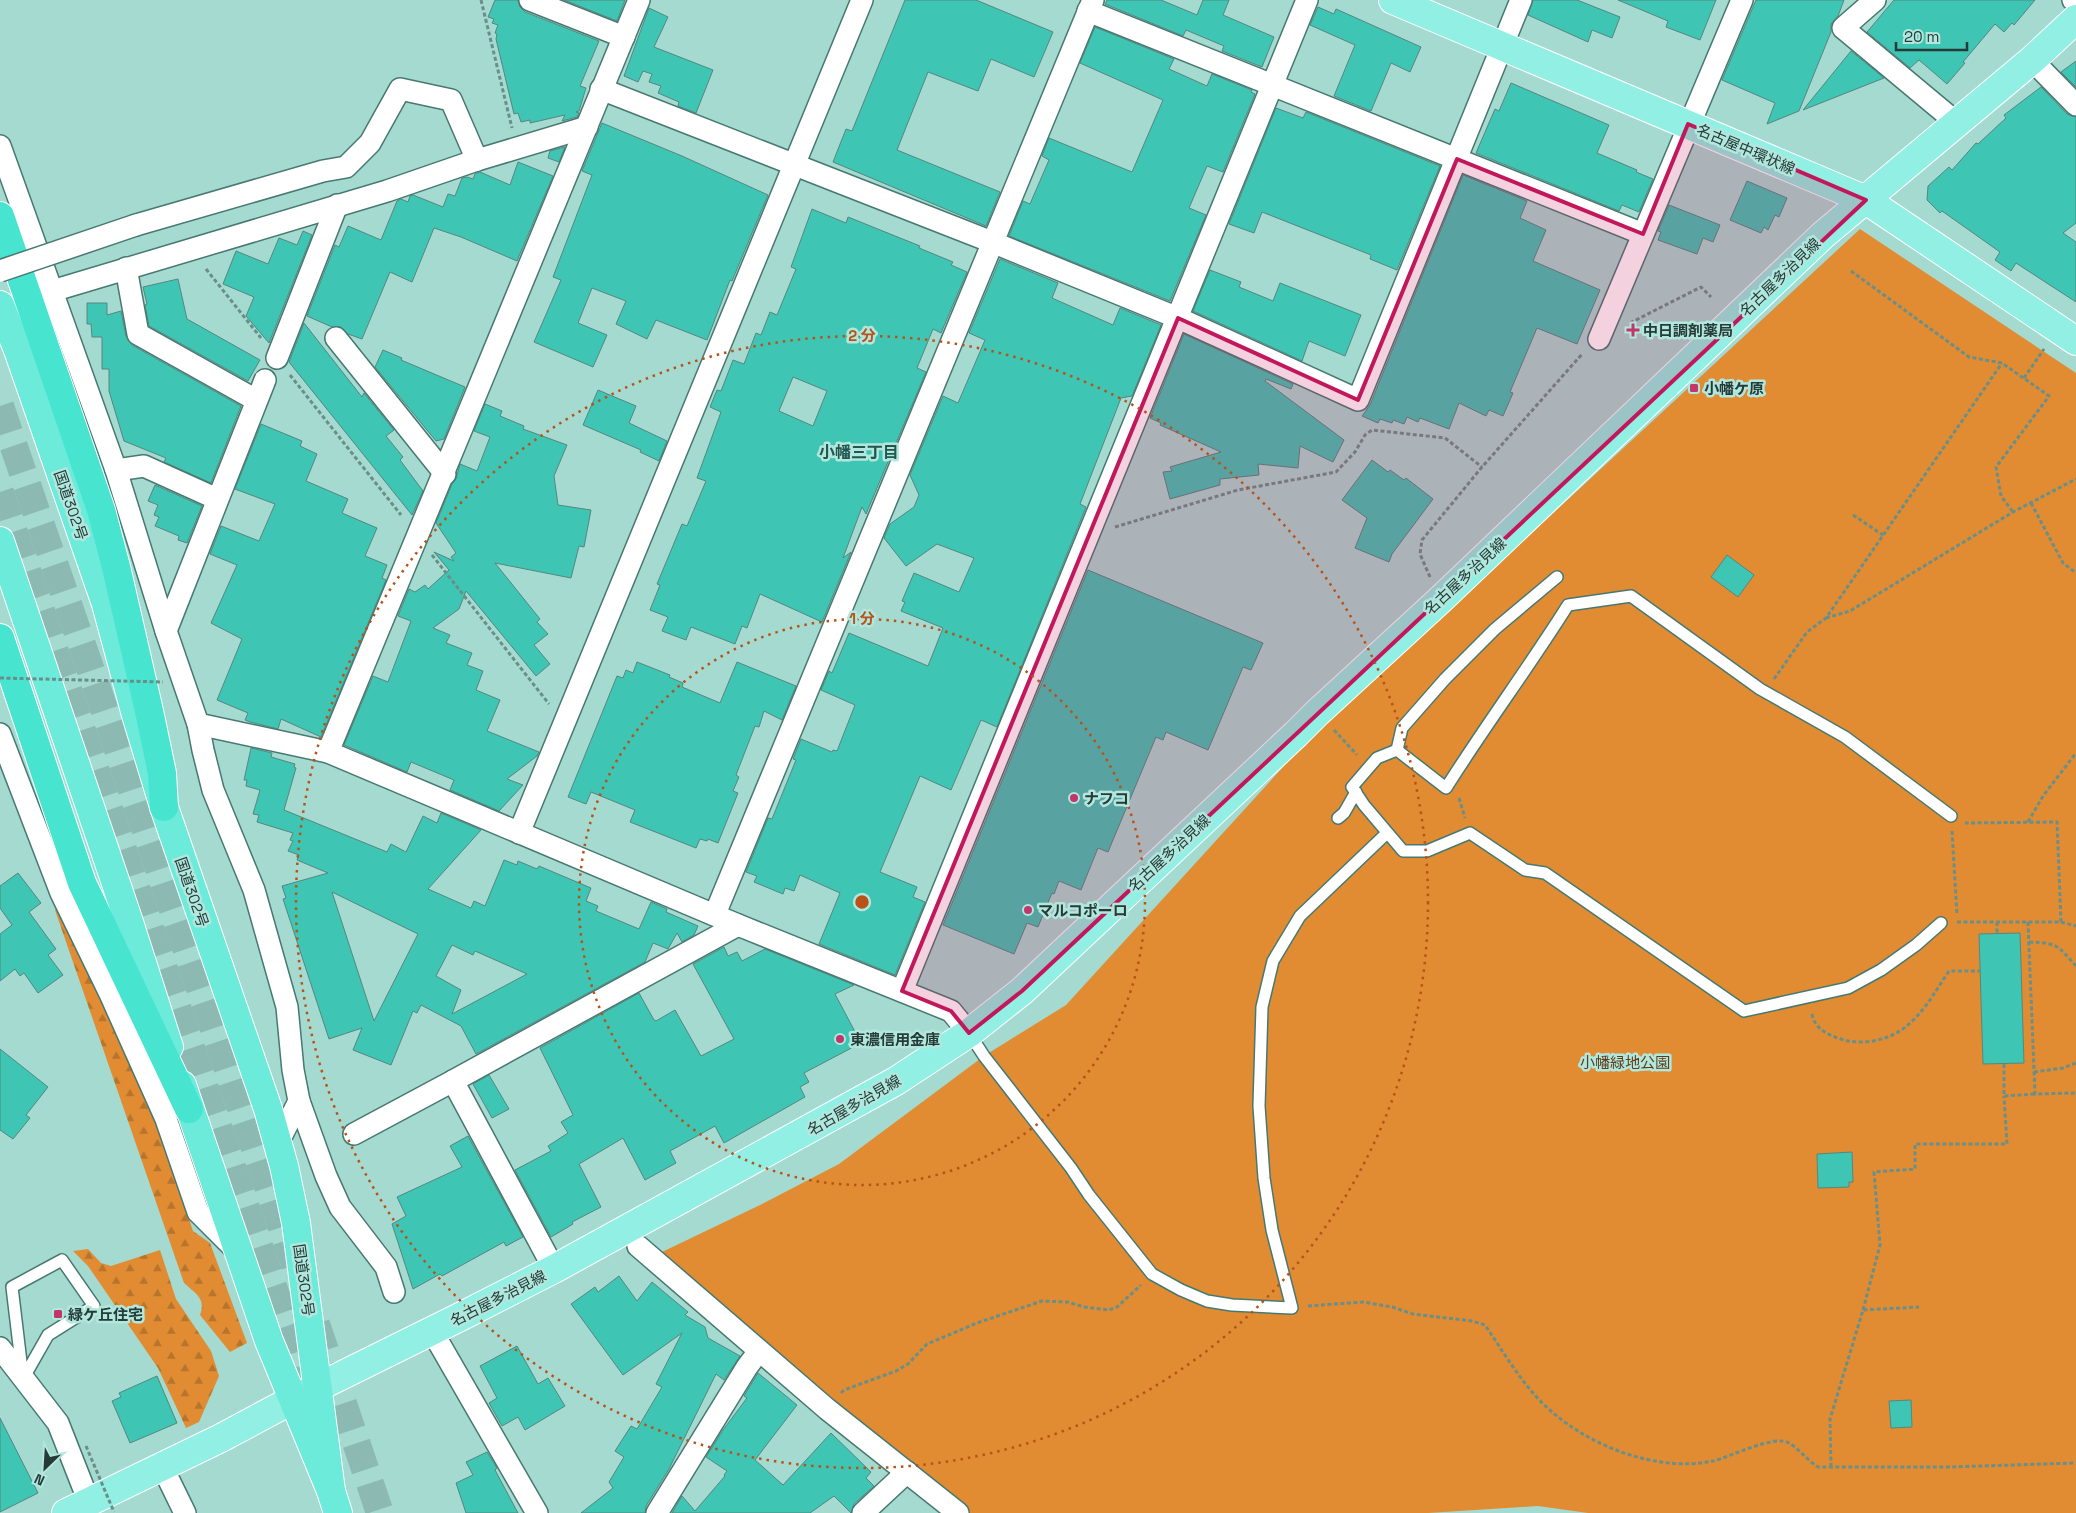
<svg xmlns="http://www.w3.org/2000/svg" width="2076" height="1513" font-family="'Space Grotesk','Noto Sans JP',sans-serif">
<style>
.forest{fill:url(#forest-firs)}
.green{fill:#e18c33}
.building{fill:#3ec5b3;stroke:#55877f;fill-rule:evenodd}
.lines{fill:none;stroke-linecap:round;stroke-linejoin:round}
.motorway-tunnel{stroke:#8cbab2;stroke-width:28;stroke-dasharray:28 14;stroke-linecap:butt}
.service-casing{stroke:#477971;stroke-width:14}
.minor-casing{stroke:#477971;stroke-width:24}
.primary-casing{stroke:#fff;stroke-width:30}
.trunk-casing{stroke:#fff;stroke-width:30}
.motorway-casing{stroke:#fff;stroke-width:30}
.path{stroke:#698f88;stroke-width:3;stroke-dasharray:4 2.5;stroke-linecap:butt}
.service{stroke:#fff;stroke-width:11}
.minor{stroke:#fff;stroke-width:21}
.primary{stroke:#91efe3;stroke-width:28}
.trunk{stroke:#6ceada;stroke-width:28}
.motorway{stroke:#47e5d0;stroke-width:28}
.minor-bridge-casing{stroke:#477971;stroke-width:24;stroke-linecap:butt}
.path-bridge{stroke:#698f88;stroke-width:3;stroke-dasharray:4 2.5;stroke-linecap:butt}
.minor-bridge{stroke:#fff;stroke-width:21}
.marked{fill:#c2185b;fill-opacity:0.2;stroke:#c2185b;stroke-width:4;stroke-linejoin:round}
.ring{fill:none;stroke:#b85217;stroke-width:2.5;stroke-dasharray:2.5 5}
.poi-dot{fill:#c2366a;stroke:#b1e7dd;stroke-width:2}
.labels{text-anchor:middle;dominant-baseline:central;stroke-width:5;stroke-linejoin:round;paint-order:stroke}
.street-label{font-size:15px;fill:#263b38;stroke:#b1e7dd}
.poi-label{font-size:15px;font-weight:bold;fill:#263b38;stroke:#b1e7dd;text-anchor:start}
.park-label{font-size:15px;fill:#603b18;stroke:#b1e7dd}
.neighbourhood-label{font-size:16px;font-weight:bold;fill:#23564e;stroke:#b1e7dd}
.centre{fill:#b85217;stroke:#b1e7dd;stroke-width:2.5}
.ring-label{font-size:15px;text-anchor:middle;font-weight:bold;fill:#b85217;stroke:#b1e7dd;stroke-width:5;stroke-linejoin:round;paint-order:stroke}
</style>
<defs>
<pattern id="forest-firs" width="22" height="20" patternUnits="userSpaceOnUse" patternTransform="scale(1.25)"><rect width="22" height="20" fill="#e18c33"/><path d="M5 1l3.5 6h-7zM16 11l3.5 6h-7z" fill="#b6742c"/></pattern>
</defs>
<rect width="100%" height="100%" fill="#a5dad0"/>
<g class="forest">
<path d="M58 907 154 1110 193 1231 210 1243 247 1343 230 1352 200 1315C206 1298 196 1294 184 1283L55 910Z"/>
<polygon points="88,1249 101,1263 111,1266 160,1250 176,1299 211,1351 219,1376 199,1422 186,1428 158,1368 88,1266 73,1251"/>
</g>
<polygon class="green" points="1860,229 2076,373 2076,1513 1588,1513 1538,1506 1428,1513 962,1513 662,1252 758,1206 839,1164 984,1056 1066,1005 1305,743"/>
<g class="building">
<polygon points="495,0 518,0 520,7 525,12 599,41 580,86 586,88 579,111 576,112 579,113 577,117 562,121 565,115 530,123 530,120 521,122 518,113 514,114 496,39 497,34 495,33 498,25 492,23 494,19 488,17"/>
<polygon points="564,0 625,0 617,21"/>
<polygon points="905,0 976,0 1053,32 1034,77 991,59 978,91 928,72 897,150 1000,192 986,226 833,162 846,129 852,131"/>
<polygon points="1107,0 1161,0 1197,15 1203,0 1229,0 1223,15 1274,37 1262,67 1222,51 1224,46 1186,30 1183,36 1105,4"/>
<polygon points="1533,0 1577,0 1620,17 1612,38 1592,30 1588,42 1528,15"/>
<polygon points="1618,0 1716,0 1700,40 1666,27 1668,21"/>
<polygon points="1756,0 1844,0 1838,16 1831,24 1831,32 1799,111 1767,124 1775,103 1722,80"/>
<polygon points="1894,0 2035,0 2014,25 2012,23 2004,32 1995,24 1963,62 1965,63 1947,84 1919,60 1910,68 1867,32"/>
<polygon points="1318,7 1334,14 1336,9 1421,47 1410,72 1391,63 1371,111 1334,96 1355,45 1310,25"/>
<polygon points="649,8 668,17 654,47 713,70 696,113 678,106 679,102 658,93 661,86 649,82 652,74 643,71 638,82 624,76"/>
<polygon points="1095,27 1174,59 1169,69 1207,86 1212,74 1252,90 1251,92 1255,94 1223,172 1207,166 1189,208 1206,215 1170,301 1009,236 1023,201 1030,204 1049,160 1042,156 1049,138 1132,172 1163,100 1080,63"/>
<polygon points="1851,51 1884,78 1803,110"/>
<polygon points="2076,61 2076,87 2061,72"/>
<polygon points="1511,83 1609,125 1597,153 1637,170 1636,172 1653,179 1639,212 1622,205 1619,211 1476,153 1495,109 1499,111"/>
<polygon points="2041,87 2067,114 2076,117 2076,223 2063,233 2076,242 2076,302 2016,263 2011,271 1995,260 2000,252 1942,211 1940,213 1927,200 1928,186 1949,167 1952,170 1976,143 1978,144 2006,118 2004,115"/>
<polygon points="1276,108 1303,118 1306,112 1440,166 1397,270 1370,259 1371,255 1262,212 1254,233 1229,224"/>
<polygon points="602,123 682,156 768,195 732,281 730,280 707,340 656,320 647,339 616,324 626,301 592,288 578,323 607,335 593,367 534,342 561,280 553,277 592,175 582,171"/>
<polygon points="565,147 559,162 548,158 550,151"/>
<polygon points="518,162 553,176 517,261 461,237 434,228 412,282 390,272 362,339 348,334 341,327 332,327 307,316 335,245 339,247 348,226 381,240 397,201 401,199 408,202 410,196 413,195 443,207 448,194 455,196 462,178 467,177 473,179 475,174 480,172 510,185"/>
<polygon points="1463,175 1527,201 1520,218 1546,230 1533,261 1600,290 1577,344 1537,328 1510,392 1513,393 1503,416 1489,410 1486,416 1459,403 1449,429 1420,418 1418,422 1407,417 1404,424 1393,420 1392,423 1380,419 1378,423 1362,416 1370,405"/>
<polygon points="1747,181 1787,198 1779,217 1775,215 1768,230 1764,227 1761,233 1730,220"/>
<polygon points="1669,205 1720,225 1713,242 1703,238 1697,254 1658,240 1661,232 1658,231"/>
<path d="M812 209 846 223 848 217 920 246 919 248 953 262 951 265 967 272 941 333 933 329 917 368 926 372 866 514 862 507 843 558 851 552 822 622 760 594 747 628 742 626 735 644 691 627 686 640 662 631 668 617 650 610 660 585 657 584 682 524 687 526 706 481 697 478 721 412 710 407 717 390 721 391 733 360 744 364 756 333 761 335 770 312 777 315 796 269 791 267ZM793 377 827 391 813 426 779 411Z"/>
<polygon points="303,231 312,235 269,343 246,316 254,297 223,284 236,251 268,264 279,238 297,245"/>
<polygon points="1000,259 1058,283 1052,298 1113,325 1120,308 1161,325 1132,396 1121,398 1080,504 1086,507 997,727 981,720 951,790 920,776 880,872 917,887 913,897 925,902 895,975 819,944 840,893 800,875 794,891 785,888 783,894 754,882 757,876 746,872 768,818 772,819 796,760 793,759 801,739 832,752 833,750 837,751 855,705 821,690 829,671 832,673 849,633 928,666 943,628 901,611 905,602 902,601 914,573 959,592 974,558 937,544 906,566 884,538 890,524 914,507 919,495 910,475 943,396 958,403 985,340 969,333"/>
<polygon points="1210,270 1241,282 1239,287 1273,301 1280,283 1361,315 1345,356 1309,341 1302,361 1193,311"/>
<polygon points="178,279 187,319 260,360 248,381 149,326 145,305 147,304 143,287"/>
<polygon points="87,303 107,303 107,315 121,311 126,336 132,345 241,406 211,483 164,462 166,458 124,441 109,391 109,369 102,369 102,337 92,337 91,324 87,324"/>
<polygon points="304,323 362,397 364,393 394,430 386,436 403,457 400,460 423,491 412,515 289,362"/>
<polygon points="1184,334 1293,384 1291,389 1266,379 1265,381 1344,440 1333,462 1300,446 1298,468 1258,464 1259,475 1220,479 1220,485 1170,499 1163,472 1172,471 1170,467 1221,452 1160,425 1161,423 1150,418"/>
<polygon points="383,350 402,358 401,360 465,387 444,439 436,441 375,367"/>
<polygon points="598,390 636,406 629,423 667,441 659,461 640,452 641,450 583,425"/>
<polygon points="485,404 502,411 500,416 524,426 523,429 567,445 554,476 558,505 591,510 584,547 579,546 571,578 495,563 540,619 537,622 548,634 534,645 550,664 536,676 466,591 459,609 433,628 450,635 446,643 472,653 467,665 483,671 476,690 500,700 487,731 539,752 537,756 507,779 523,785 499,811 450,790 454,780 411,762 407,772 344,745 373,676 388,682 411,621 398,616 409,589 415,592 425,585 428,589 449,570 434,552 454,561 451,557 456,553 436,523 452,484 456,479 460,464 477,471 490,437 474,431"/>
<polygon points="261,424 302,441 300,446 317,454 306,481 348,499 342,513 377,528 365,556 387,565 382,578 386,580 321,737 281,719 278,729 250,722 245,720 248,713 217,700 242,639 211,623 237,565 210,554 221,526 259,541 275,504 235,489"/>
<polygon points="1372,460 1388,472 1390,470 1404,480 1406,478 1433,499 1392,554 1389,562 1355,548 1367,518 1342,500"/>
<polygon points="155,485 202,506 187,543 178,540 179,536 155,526 159,517 154,515 158,505 148,501"/>
<polygon points="1727,555 1754,575 1738,597 1711,577"/>
<polygon points="1088,570 1263,643 1251,670 1243,667 1208,750 1166,732 1163,740 1156,737 1108,852 1098,848 1081,890 1059,881 1054,894 1052,893 1038,927 1027,923 1014,954 943,925"/>
<polygon points="637,662 670,675 669,677 683,683 682,687 720,703 737,662 796,686 782,720 764,711 759,727 755,726 736,775 739,777 733,791 738,793 718,843 708,839 707,841 700,839 696,848 630,822 635,810 591,792 586,804 568,797 617,676 623,678 626,670 633,673"/>
<path d="M251 748 272 753 271 757 295 764 294 767 296 768 284 810 387 852 391 844 406 852 423 816 437 823 441 813 481 830 428 889 471 908 474 901 485 906 504 860 517 865 518 861 537 869 539 866 591 888 586 901 598 906 596 911 639 929 651 902 667 909 666 912 698 926 694 935 682 942 677 933 668 949 653 943 645 962 476 1054 461 1026 421 1005 417 1013 413 1011 391 1065 353 1050 362 1028 329 1039 283 899 286 898 282 886 328 873 297 860 299 855 288 851 293 841 290 840 293 833 257 822 259 815 253 814 260 790 246 786 247 780H244ZM332 892 418 934 374 1021 370 1009ZM452 945 473 955 475 951 527 974 452 1014 461 990 436 976Z"/>
<polygon points="18,873 41,903 29,912 56,949 48,955 63,975 38,993 24,973 20,976 15,969 0,981 0,934 12,925 0,908 0,886"/>
<polygon points="2020,933 2024,1063 1983,1064 1979,934"/>
<polygon points="724,947 728,956 737,952 742,961 765,949 854,985 835,994 861,1043 804,1073 809,1082 800,1087 805,1097 724,1143 715,1126 670,1151 676,1163 645,1180 623,1138 579,1164 601,1207 572,1222 573,1224 551,1237 515,1170 551,1151 548,1146 568,1133 561,1122 573,1115 540,1048 639,993 654,1020 656,1021 675,1010 701,1056 734,1039 693,964"/>
<polygon points="0,1049 48,1087 26,1115 30,1118 13,1139 0,1130"/>
<polygon points="489,1075 509,1109 492,1118 473,1084"/>
<polygon points="468,1136 523,1237 506,1246 504,1242 442,1276 440,1274 413,1289 392,1224 406,1216 397,1197 462,1167 450,1146"/>
<polygon points="1852,1152 1853,1182 1849,1182 1849,1187 1818,1188 1817,1154"/>
<polygon points="619,1276 637,1301 652,1282 688,1312 685,1315 705,1327 708,1338 740,1356 724,1380 716,1374 669,1469 646,1506 645,1513 581,1513 613,1488 609,1482 624,1457 615,1451 631,1426 637,1429 662,1387 656,1384 682,1333 623,1375 571,1304 595,1287 598,1292"/>
<polygon points="517,1346 538,1384 548,1378 565,1406 525,1430 518,1417 502,1426 489,1403 497,1398 480,1366"/>
<polygon points="758,1373 797,1405 755,1460 783,1485 831,1433 871,1472 866,1478 874,1486 854,1504 851,1513 834,1496 810,1513 672,1513 682,1496 695,1511 725,1476 724,1475 727,1471 706,1457 723,1430 747,1398 744,1396"/>
<polygon points="157,1376 177,1423 130,1443 112,1401 121,1397 119,1393"/>
<polygon points="1911,1400 1912,1427 1891,1428 1889,1401"/>
<polygon points="0,1418 38,1493 0,1512"/>
<polygon points="487,1452 497,1468 495,1470 518,1513 466,1513 456,1483 473,1475 466,1462"/>
</g>
<g class="lines">
<g class="motorway-tunnel">
<polyline points="0,406 295,1265"/>
<polyline points="0,492 313,1403"/>
<polyline points="316,1324 380,1513"/>
</g>
<g class="service-casing">
<g id="service">
<polyline points="1397,750 1402,728 1445,679 1495,629 1557,577"/>
<polyline points="1338,818 1344,813 1356,792"/>
<path d="M1941 923 1916 945 1881 970 1848 988 1744 1011 1545 873 1525 870 1470 833 1427 851H1403L1364 805 1352 787 1377 758 1397 750 1446 788C1485 726 1529 667 1568 605L1631 596 1760 689 1845 737 1951 816"/>
<polyline points="969,1033 984,1056 1071,1168 1089,1195 1152,1274 1181,1290 1207,1301 1232,1305 1292,1308 1272,1230 1264,1178 1259,1106 1262,1007 1273,961 1300,916 1387,833"/>
<polygon points="62,1260 94,1306 48,1335 23,1379 12,1287"/>
</g>
</g>
<g class="minor-casing">
<g id="minor">
<polyline points="530,0 624,37"/>
<polyline points="1875,0 1843,28 1957,123"/>
<polyline points="2073,0 2076,2"/>
<polyline points="1088,11 1643,234"/>
<polyline points="2032,60 2076,105"/>
<polyline points="601,89 992,242 1178,318 1358,400 1521,0"/>
<polyline points="0,146 116,470 166,631 198,724 203,750 213,790 254,890 287,1007 293,1070 299,1101 278,1143"/>
<polyline points="136,225 323,171 346,167 370,143 400,89 451,100 477,160"/>
<polyline points="126,268 138,334 256,400"/>
<polyline points="52,291 387,191 477,160 587,127"/>
<polyline points="336,338 445,474"/>
<polyline points="1599,339 1742,0"/>
<polyline points="277,358 337,205"/>
<polyline points="116,470 144,466 217,499"/>
<polyline points="166,631 265,380"/>
<polyline points="198,724 328,752 738,925 951,1011 969,1033"/>
<polyline points="0,734 61,893 111,996 166,1119 198,1212 238,1252"/>
<polyline points="328,752 639,0"/>
<polyline points="519,833 862,0"/>
<polyline points="715,914 1093,0"/>
<polyline points="902,991 1307,0"/>
<polyline points="299,1101 326,1176 340,1207 386,1267 394,1292"/>
<polyline points="354,1134 453,1081"/>
<polyline points="638,1246 827,1409 958,1513"/>
<polyline points="554,1269 453,1081 738,925"/>
<polyline points="432,1331 537,1513"/>
<polyline points="0,1348 58,1423 89,1502"/>
<polyline points="162,1466 185,1513"/>
<polyline points="657,1513 747,1367 759,1351"/>
<polyline points="863,1513 907,1472"/>
</g>
</g>
<g class="primary-casing">
<g id="primary">
<polyline points="1393,0 1866,200 2076,341"/>
<polyline points="66,1513 221,1438 292,1400 462,1316 554,1269 896,1081 969,1033 1022,991 1296,734 1317,713 1440,600 1823,235 2032,60 2076,19"/>
</g>
</g>
<g class="trunk-casing">
<g id="trunk">
<polyline points="0,305 18,350 106,604 136,715 164,807 268,1109 284,1166 296,1223 331,1491"/>
<polyline points="0,541 127,916 169,1047"/>
<polyline points="182,1085 269,1341 331,1491 338,1513"/>
</g>
</g>
<g class="motorway-casing">
<g id="motorway">
<polyline points="0,216 101,510 116,567 149,711 162,773 164,807"/>
<polyline points="0,638 82,883 189,1109"/>
</g>
</g>
<g class="path">
<polyline points="481,0 512,128"/>
<polyline points="206,269 261,338"/>
<polyline points="1851,271 1969,357 2002,363 2049,396 1996,467 2001,496 2013,512"/>
<polyline points="1630,323 1701,287 1711,297"/>
<polyline points="290,375 401,515"/>
<polyline points="2024,378 2044,349"/>
<polyline points="2031,503 2063,563 2076,573"/>
<polyline points="1853,515 1883,535"/>
<polyline points="1115,527 1238,490 1336,472 1355,452 1365,435 1372,430 1445,438 1482,467"/>
<polyline points="432,555 549,704"/>
<polyline points="1430,577 1420,554 1422,540 1482,467 1583,353"/>
<polyline points="1826,618 1850,611 2013,512 2076,479"/>
<polyline points="1774,679 1807,632 1826,618 2002,363"/>
<polyline points="1334,730 1357,755"/>
<polyline points="1459,798 1465,818"/>
<polyline points="2028,822 2043,796 2076,753"/>
<polyline points="1952,831 1957,915"/>
<polyline points="1957,922 2061,922 2057,822 1965,823"/>
<polyline points="1997,922 1997,933"/>
<polyline points="2028,922 2035,1094 2076,1093"/>
<polyline points="2061,922 2076,926"/>
<path d="M2029 942C2058 943 2057 945 2076 966"/>
<path d="M1812 1014C1814 1026 1824 1033 1835 1037 1847 1042 1860 1043 1873 1041 1913 1034 1928 1002 1949 971H1980"/>
<polyline points="2004,1064 2004,1096 2035,1094"/>
<polyline points="2034,1072 2063,1068 2076,1063"/>
<path d="M1308 1306 1363 1302 1392 1307 1413 1314 1472 1321 1485 1325C1500 1347 1515 1372 1533 1393 1573 1440 1651 1474 1713 1461 1730 1457 1775 1434 1789 1443 1799 1449 1807 1460 1818 1467H1949L2076 1463"/>
<polyline points="1863,1310 1880,1245 1874,1172 1915,1169 1915,1144 2007,1144 2004,1096"/>
<polyline points="841,1393 844,1390 896,1371 908,1364 927,1344 977,1323 1042,1301 1068,1302 1084,1307 1109,1310 1117,1307 1141,1285"/>
<polyline points="1831,1467 1830,1419 1863,1310 1919,1307"/>
</g>
<use href="#service" class="service"/>
<use href="#minor" class="minor"/>
<use href="#primary" class="primary"/>
<use href="#trunk" class="trunk"/>
<use href="#motorway" class="motorway"/>
<g class="minor-bridge-casing">
<polyline id="minor-bridge" points="0,271 136,225"/>
</g>
<g class="path-bridge">
<polyline points="0,678 163,682"/>
<polyline points="86,1446 114,1512"/>
</g>
<use href="#minor-bridge" class="minor-bridge"/>
</g>
<path class="marked" d="M1688 124 1866 200 1022 991 969 1033 951 1011 902 991 1178 318 1358 400 1457 159 1643 234Z"/>
<g class="ring">
<circle cx="862" cy="902" r="283"/>
<circle cx="862" cy="902" r="566"/>
</g>
<g class="poi-dot">
<path d="M1630.5 322.5h5v5h5v5h-5v5h-5v-5h-5v-5h5z"/>
<rect x="1689" y="383" width="10" height="10" rx="2.5"/>
<circle cx="1074" cy="798" r="5"/>
<circle cx="1028" cy="910" r="5"/>
<circle cx="840" cy="1039" r="5"/>
<rect x="53" y="1309" width="10" height="10" rx="2.5"/>
</g>
<g class="labels">
<g class="street-label">
<text transform="translate(1746 149) rotate(23)">名古屋中環状線</text>
<text transform="translate(1780 277) rotate(-44)">名古屋多治見線</text>
<text transform="translate(71 505) rotate(71)">国道302号</text>
<text transform="translate(1465 576) rotate(-43)">名古屋多治見線</text>
<text transform="translate(1169 853) rotate(-43)">名古屋多治見線</text>
<text transform="translate(192 892) rotate(71)">国道302号</text>
<text transform="translate(854 1105) rotate(-30)">名古屋多治見線</text>
<text transform="translate(304 1280) rotate(82)">国道302号</text>
<text transform="translate(498 1298) rotate(-27)">名古屋多治見線</text>
</g>
<g class="poi-label">
<text x="1643" y="330">中日調剤薬局</text>
<text x="1704" y="388">小幡ケ原</text>
<text x="1084" y="798">ナフコ</text>
<text x="1038" y="910">マルコポーロ</text>
<text x="850" y="1039">東濃信用金庫</text>
<text x="68" y="1314">緑ケ丘住宅</text>
</g>
<g class="park-label">
<text x="1625" y="1062">小幡緑地公園</text>
</g>
<g class="neighbourhood-label">
<text x="859" y="452">小幡三丁目</text>
</g>
</g>
<circle cx="862" cy="902" r="8" class="centre"/>
<g class="ring-label">
<text x="862" y="341">2 分</text>
<text x="862" y="624">1 分</text>
</g>
<g transform="translate(45 1468) rotate(205)" stroke="#b1e7dd" stroke-width="4" paint-order="stroke">
<path d="M0-4L9 19L0 12L-9 19Z" fill="#263b38"/>
<text y="-8" font-size="14" font-weight="bold" text-anchor="middle" fill="#263b38">N</text>
</g>
<path d="M1896 42v8h71v-8" fill="none" stroke="#263b38" stroke-width="2.5"/>
<text x="1904" y="42" font-size="15" fill="#263b38" stroke="#b1e7dd" stroke-width="4" paint-order="stroke">20 m</text>
</svg>
